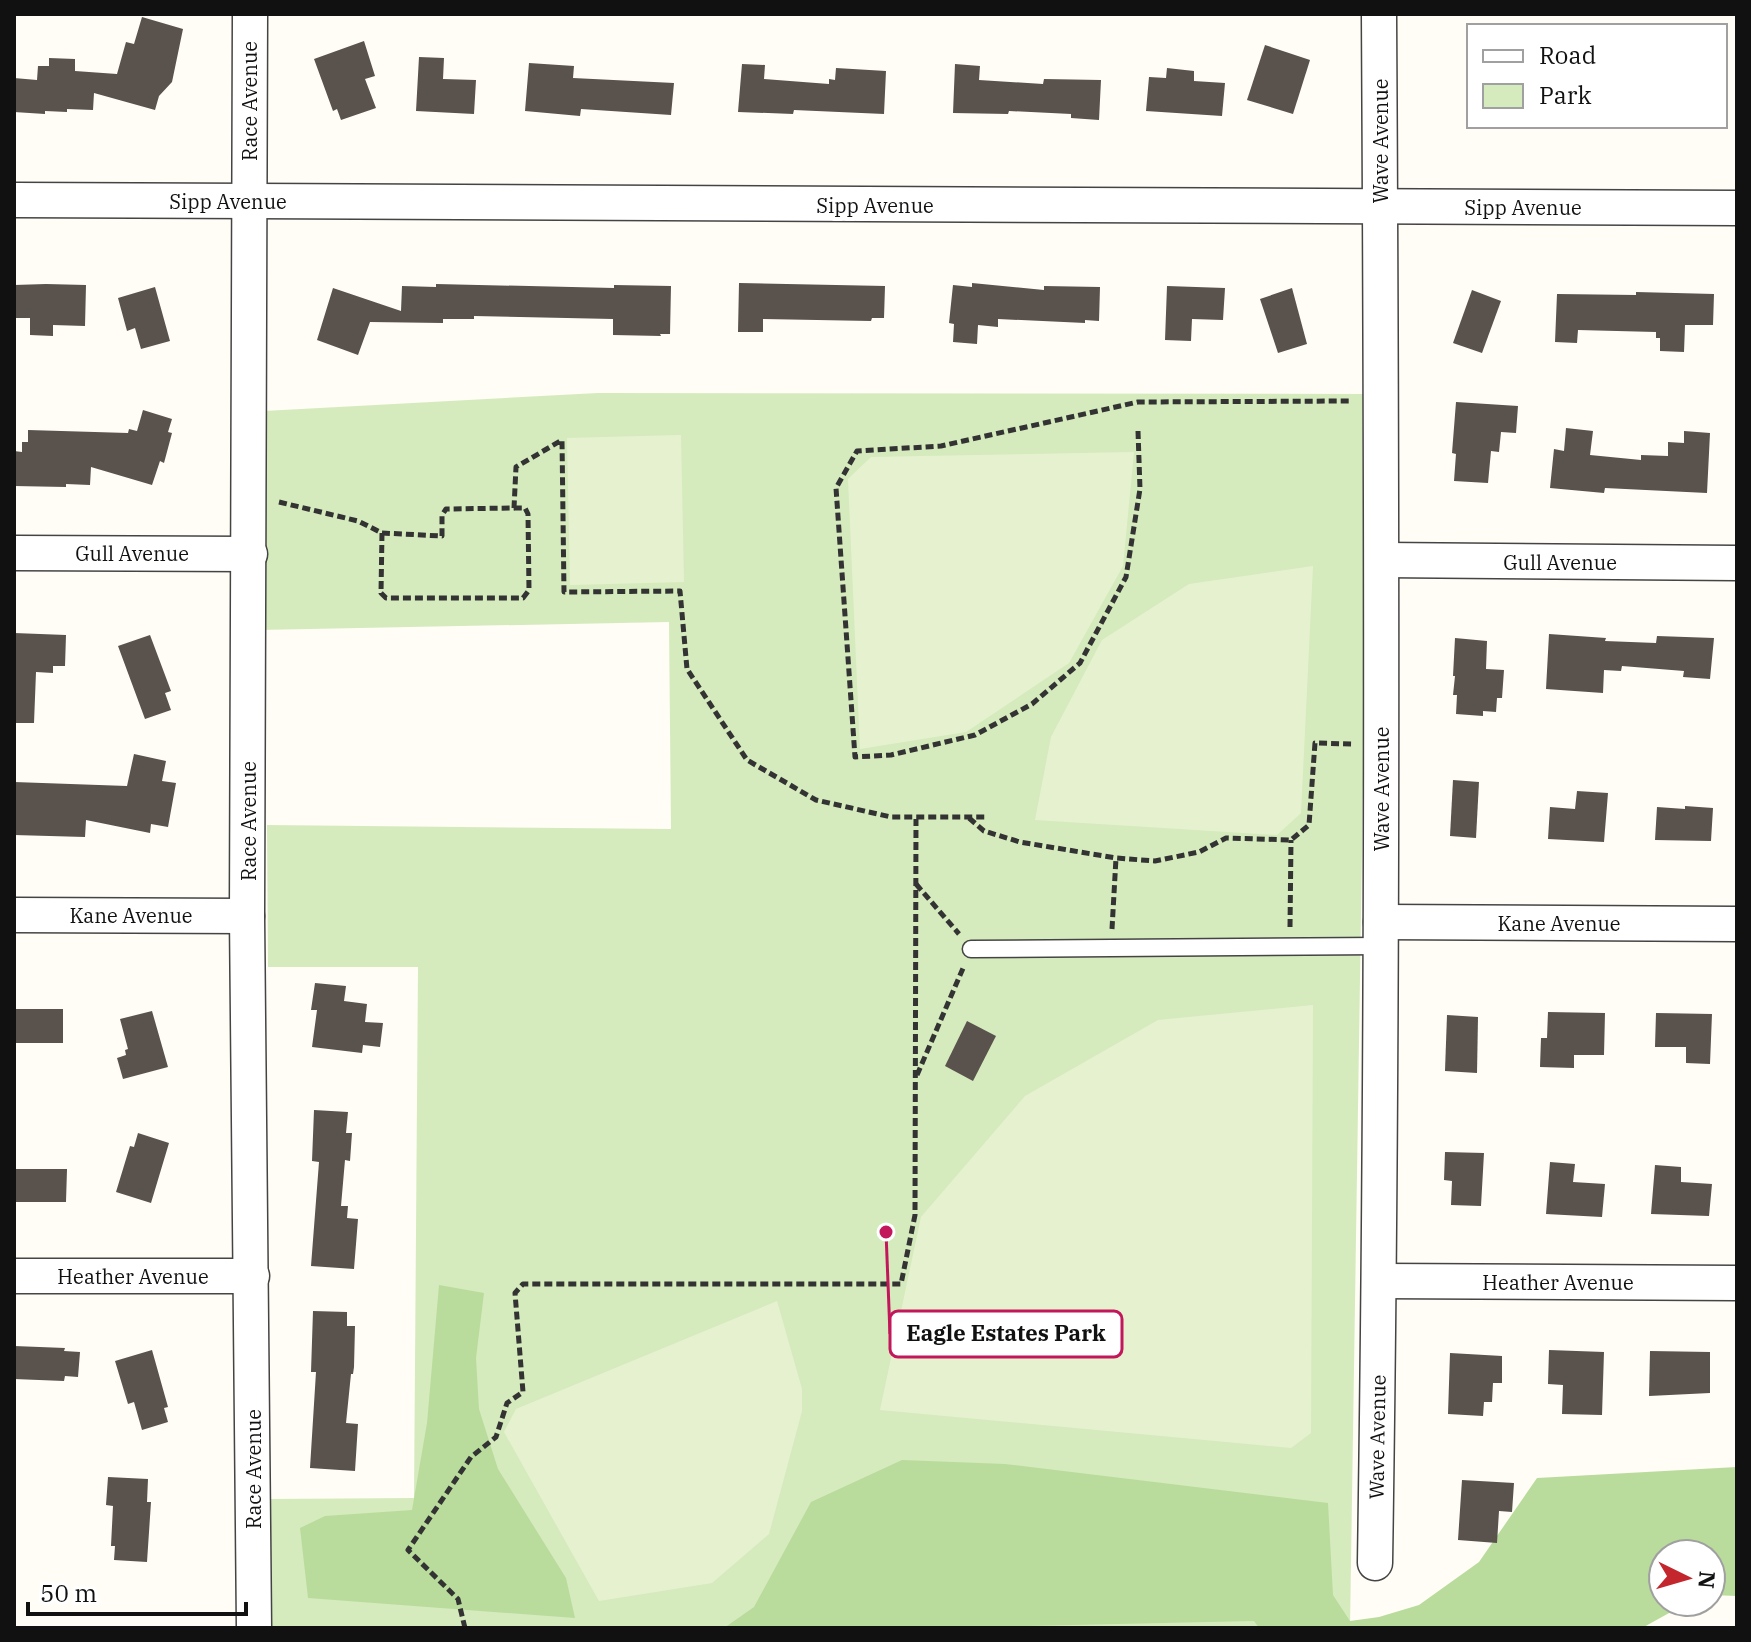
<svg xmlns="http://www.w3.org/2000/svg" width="1751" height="1642" font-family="'IBM Plex Serif',serif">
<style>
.green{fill:#d5ebbd}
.forest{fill:#b9dc9c}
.pitch{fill:#e6f2cf}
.building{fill:#5a524d}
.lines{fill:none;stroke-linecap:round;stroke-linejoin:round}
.lane-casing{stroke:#444;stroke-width:19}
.street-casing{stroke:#444;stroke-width:37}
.path{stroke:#333;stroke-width:5;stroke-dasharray:8 4;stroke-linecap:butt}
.lane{stroke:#fff;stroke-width:16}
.street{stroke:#fff;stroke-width:34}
.labels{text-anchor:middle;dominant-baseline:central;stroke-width:8;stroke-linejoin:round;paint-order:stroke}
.street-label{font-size:20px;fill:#111;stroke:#fff}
.leader{fill:none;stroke:#c2185b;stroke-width:3}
.callout-dot{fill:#c2185b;stroke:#fff;stroke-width:3}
.callout{fill:#fff;stroke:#c2185b;stroke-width:3}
.callout-label{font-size:22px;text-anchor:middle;font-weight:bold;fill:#111}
</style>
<rect width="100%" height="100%" fill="#fffdf5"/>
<polygon class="green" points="598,393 1369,394 1350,1628 271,1628 269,1499 414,1498 418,967 268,967 267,825 671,829 669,622 259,630 264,411"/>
<g class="forest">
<polygon points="439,1285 484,1293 476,1358 479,1409 498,1469 566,1578 575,1618 308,1598 300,1528 325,1516 412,1510 427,1423"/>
<polygon points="902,1460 1005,1464 1328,1503 1333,1595 1350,1621 1379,1617 1419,1605 1479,1562 1537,1478 1737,1467 1737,1596 1711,1595 1711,1554 1663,1554 1663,1602 1689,1602 1642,1628 1259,1628 1254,1621 930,1628 724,1628 754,1607 811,1502"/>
</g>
<g class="pitch">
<polygon points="681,435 684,582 570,585 567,438"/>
<polygon points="1134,452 1123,566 1069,663 966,732 860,749 848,479 871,457"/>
<polygon points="1313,566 1301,813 1277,835 1035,820 1051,737 1102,640 1189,584"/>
<polygon points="1313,1005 1311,1433 1291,1448 880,1410 921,1217 1025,1096 1158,1020"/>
<polygon points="777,1301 802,1389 802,1411 769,1534 712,1583 599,1601 504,1432 516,1409"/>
</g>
<g class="building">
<polygon points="142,17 183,29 172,82 159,96 155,110 94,93 93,110 67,109 67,112 45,111 45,114 14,112 14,78 37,80 38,66 49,66 49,58 75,59 75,71 117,74 126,42 134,44"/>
<polygon points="364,41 375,76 365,79 376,108 341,120 337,109 333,111 314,59"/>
<polygon points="1265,45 1310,60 1293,114 1247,100"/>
<polygon points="419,57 444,58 443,79 476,80 474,114 416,111"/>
<polygon points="529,63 574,66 573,78 674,83 671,115 581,109 580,116 525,111"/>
<polygon points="742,64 765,65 764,79 829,84 829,79 835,80 836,68 886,71 884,114 794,110 793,114 738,112"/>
<polygon points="955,64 980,66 979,80 1043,84 1044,79 1101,80 1099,120 1071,118 1071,114 1009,111 1008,114 953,113"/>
<polygon points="1167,68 1194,71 1194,81 1225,83 1222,116 1146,111 1149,77 1166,78"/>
<polygon points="739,283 885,286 884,318 872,318 871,321 763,319 763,332 738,332"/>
<polygon points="972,283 1044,290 1044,286 1100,287 1099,321 1085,320 1085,323 998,319 998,327 978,325 977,344 953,342 954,324 949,323 953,285 972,287"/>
<polygon points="46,284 86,285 85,326 53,325 53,336 30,335 30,318 14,318 14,285"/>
<polygon points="436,284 614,288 614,285 671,286 670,334 660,334 661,336 613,335 613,319 474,316 474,319 443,319 443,323 370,322 358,355 317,340 333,288 401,311 402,286 436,287"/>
<polygon points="1167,286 1225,288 1223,320 1192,319 1191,341 1165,340"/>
<polygon points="155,287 170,341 141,349 135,328 127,331 118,298"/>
<polygon points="1292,288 1307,344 1278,353 1260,299"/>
<polygon points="1472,290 1501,301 1482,353 1453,343"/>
<polygon points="1636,292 1714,294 1713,325 1685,325 1684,352 1660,351 1660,338 1656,338 1656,332 1578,330 1577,343 1555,342 1557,294 1636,295"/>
<polygon points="1456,402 1518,406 1516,433 1501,432 1499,452 1491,451 1488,483 1454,481 1456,454 1452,453"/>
<polygon points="143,410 172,419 168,432 172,433 164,463 160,461 152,485 91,467 90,485 66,484 66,487 14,486 14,451 22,452 22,442 28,442 28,430 128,433 129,429 137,431"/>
<polygon points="1566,428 1593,431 1590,455 1641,460 1641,455 1668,456 1668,442 1684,443 1684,431 1710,433 1707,493 1605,488 1604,493 1550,488 1554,449 1564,451"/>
<polygon points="14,633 66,635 65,666 53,666 53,673 36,672 34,723 14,723"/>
<polygon points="1549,634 1606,638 1605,641 1656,643 1657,636 1714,638 1710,679 1683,677 1684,671 1622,666 1621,671 1604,670 1603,693 1546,689"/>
<polygon points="150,635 171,691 165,693 171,710 145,719 118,646"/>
<polygon points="1455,638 1487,641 1486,669 1504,670 1502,698 1497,698 1496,712 1483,711 1483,716 1456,714 1457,695 1453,695 1455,676 1453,676"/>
<polygon points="134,754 166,761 162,781 176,783 168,827 151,824 150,833 86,820 85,837 14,835 14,782 127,786"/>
<polygon points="1453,780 1479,782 1476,838 1450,836"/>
<polygon points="1577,791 1608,793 1604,842 1548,839 1550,807 1575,809"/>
<polygon points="1685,806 1713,808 1711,841 1655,840 1657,807 1685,809"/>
<polygon points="315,983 346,986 344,1001 367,1004 365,1022 383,1023 380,1047 363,1045 362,1053 312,1047 317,1010 311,1010"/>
<rect x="14" y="1009" width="49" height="34"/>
<polygon points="152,1011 168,1067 123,1079 117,1058 126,1055 125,1050 128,1049 120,1019"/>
<polygon points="1548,1012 1605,1013 1604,1055 1574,1055 1574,1068 1540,1067 1541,1038 1547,1038"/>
<polygon points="1656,1013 1712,1014 1710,1064 1686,1063 1686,1047 1655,1047"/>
<polygon points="1447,1015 1478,1017 1477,1073 1445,1071"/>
<polygon points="967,1021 996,1036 973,1081 945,1066"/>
<polygon points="314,1110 348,1112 346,1133 352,1133 350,1161 345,1160 341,1206 348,1206 347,1218 358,1219 354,1269 311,1266 319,1162 312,1161"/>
<polygon points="138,1133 169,1143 151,1203 116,1192 130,1146 134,1147"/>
<polygon points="1445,1152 1484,1153 1481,1206 1451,1205 1452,1181 1444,1180"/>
<polygon points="1550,1162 1575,1164 1573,1182 1605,1184 1602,1217 1546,1214"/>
<polygon points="1655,1165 1681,1167 1681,1182 1712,1184 1709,1216 1651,1214"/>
<polygon points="14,1169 67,1169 66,1202 14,1202"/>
<polygon points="313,1311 347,1312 347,1326 355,1326 354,1367 353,1374 351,1374 346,1423 358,1424 355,1471 310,1468 316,1372 311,1372"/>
<polygon points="14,1346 65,1348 64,1351 80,1352 78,1377 65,1376 64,1381 14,1379"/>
<polygon points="152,1350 168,1407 164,1408 168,1422 142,1430 134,1402 128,1404 115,1361"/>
<polygon points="1549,1350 1604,1352 1602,1415 1562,1414 1563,1385 1548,1384"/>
<polygon points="1650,1351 1710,1352 1710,1393 1649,1396"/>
<polygon points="1450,1353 1502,1356 1502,1383 1493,1383 1492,1402 1484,1402 1483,1416 1448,1414"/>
<polygon points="108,1477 148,1479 147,1502 151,1502 147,1562 114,1560 115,1546 111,1546 113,1506 106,1505"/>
<polygon points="1462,1480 1514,1483 1512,1512 1499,1511 1497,1543 1458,1540"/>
</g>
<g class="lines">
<g class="lane-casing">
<polyline id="lane" points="971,949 1381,946"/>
</g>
<g class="street-casing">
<g id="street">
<polyline points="250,14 247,916 254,1628"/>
<polyline points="14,200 1737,208"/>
<polyline points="14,553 250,554"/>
<polyline points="1383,560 1737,563"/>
<polyline points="14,915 247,916"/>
<polyline points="1381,922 1737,924"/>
<polyline points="14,1276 252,1276"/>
<polyline points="1380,1281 1737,1283"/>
<path d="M1375 1563C1383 1047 1382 530 1379 14"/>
</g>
</g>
<g class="path">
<polyline points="1138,431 1140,489 1126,577 1080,663 1032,704 975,735 891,755 855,757 836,488 857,451 941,446 1138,402 1351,401"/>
<polyline points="279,502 358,521 382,533 442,536 442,515 446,509 514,508 516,467 562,440 564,592 680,591 687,669 747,760 816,800 891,817 988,817"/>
<polyline points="382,533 381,593 386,598 523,598 529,590 528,514 525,508 514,508"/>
<polyline points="969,818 984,831 1020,842 1116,858 1155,861 1199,852 1226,838 1291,840 1309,825 1315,743 1353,744"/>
<polyline points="916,884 959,934"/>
<polyline points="1290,927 1291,840"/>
<polyline points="1112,929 1116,858"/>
<polyline points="917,1075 964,966"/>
<polyline points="465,1628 458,1599 408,1550 471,1457 496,1437 507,1403 523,1392 515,1293 523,1284 901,1284 915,1215 916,819"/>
</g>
<use href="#lane" class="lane"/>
<use href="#street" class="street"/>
</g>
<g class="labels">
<g class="street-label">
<text transform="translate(249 101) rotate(-90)">Race Avenue</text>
<text transform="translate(1380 141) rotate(-90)">Wave Avenue</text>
<text x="228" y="201">Sipp Avenue</text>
<text x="875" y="205">Sipp Avenue</text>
<text x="1523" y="207">Sipp Avenue</text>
<text x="132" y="553">Gull Avenue</text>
<text x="1560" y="562">Gull Avenue</text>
<text transform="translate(1381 789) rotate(-90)">Wave Avenue</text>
<text transform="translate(248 821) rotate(-90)">Race Avenue</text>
<text x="131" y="915">Kane Avenue</text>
<text x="1559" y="923">Kane Avenue</text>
<text x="133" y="1276">Heather Avenue</text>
<text x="1558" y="1282">Heather Avenue</text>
<text transform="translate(1377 1437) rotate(-89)">Wave Avenue</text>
<text transform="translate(253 1469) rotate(-90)">Race Avenue</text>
</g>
</g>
<path class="leader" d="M886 1232L890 1334"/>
<circle class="callout-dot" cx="886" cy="1232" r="8"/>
<rect class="callout" x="890" y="1311" width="232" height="46" rx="8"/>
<g class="callout-label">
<text x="1006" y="1341">Eagle Estates Park</text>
</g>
<rect width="1751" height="1642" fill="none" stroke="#111111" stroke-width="32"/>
<rect x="1467" y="24" width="260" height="104" fill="#ffffff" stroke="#a0a0a0" stroke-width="2"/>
<rect x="1483" y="50" width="40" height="12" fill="#ffffff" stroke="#a0a0a0" stroke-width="2"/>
<text x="1539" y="64" font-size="24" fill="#111111">Road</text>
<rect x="1483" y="84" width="40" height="24" fill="#d5ebbd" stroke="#a0a0a0" stroke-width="2"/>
<text x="1539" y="104" font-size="24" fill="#111111">Park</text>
<g transform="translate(1687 1578) rotate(95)"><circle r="38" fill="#ffffff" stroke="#a0a0a0" stroke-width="2"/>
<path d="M0-6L14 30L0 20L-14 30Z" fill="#c4262e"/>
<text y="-12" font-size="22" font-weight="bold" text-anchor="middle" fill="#111111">N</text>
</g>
<path d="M28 1602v12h218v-12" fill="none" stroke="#111111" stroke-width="4"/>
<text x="40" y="1602" font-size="24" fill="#111111" stroke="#ffffff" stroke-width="6" paint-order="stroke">50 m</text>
</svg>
